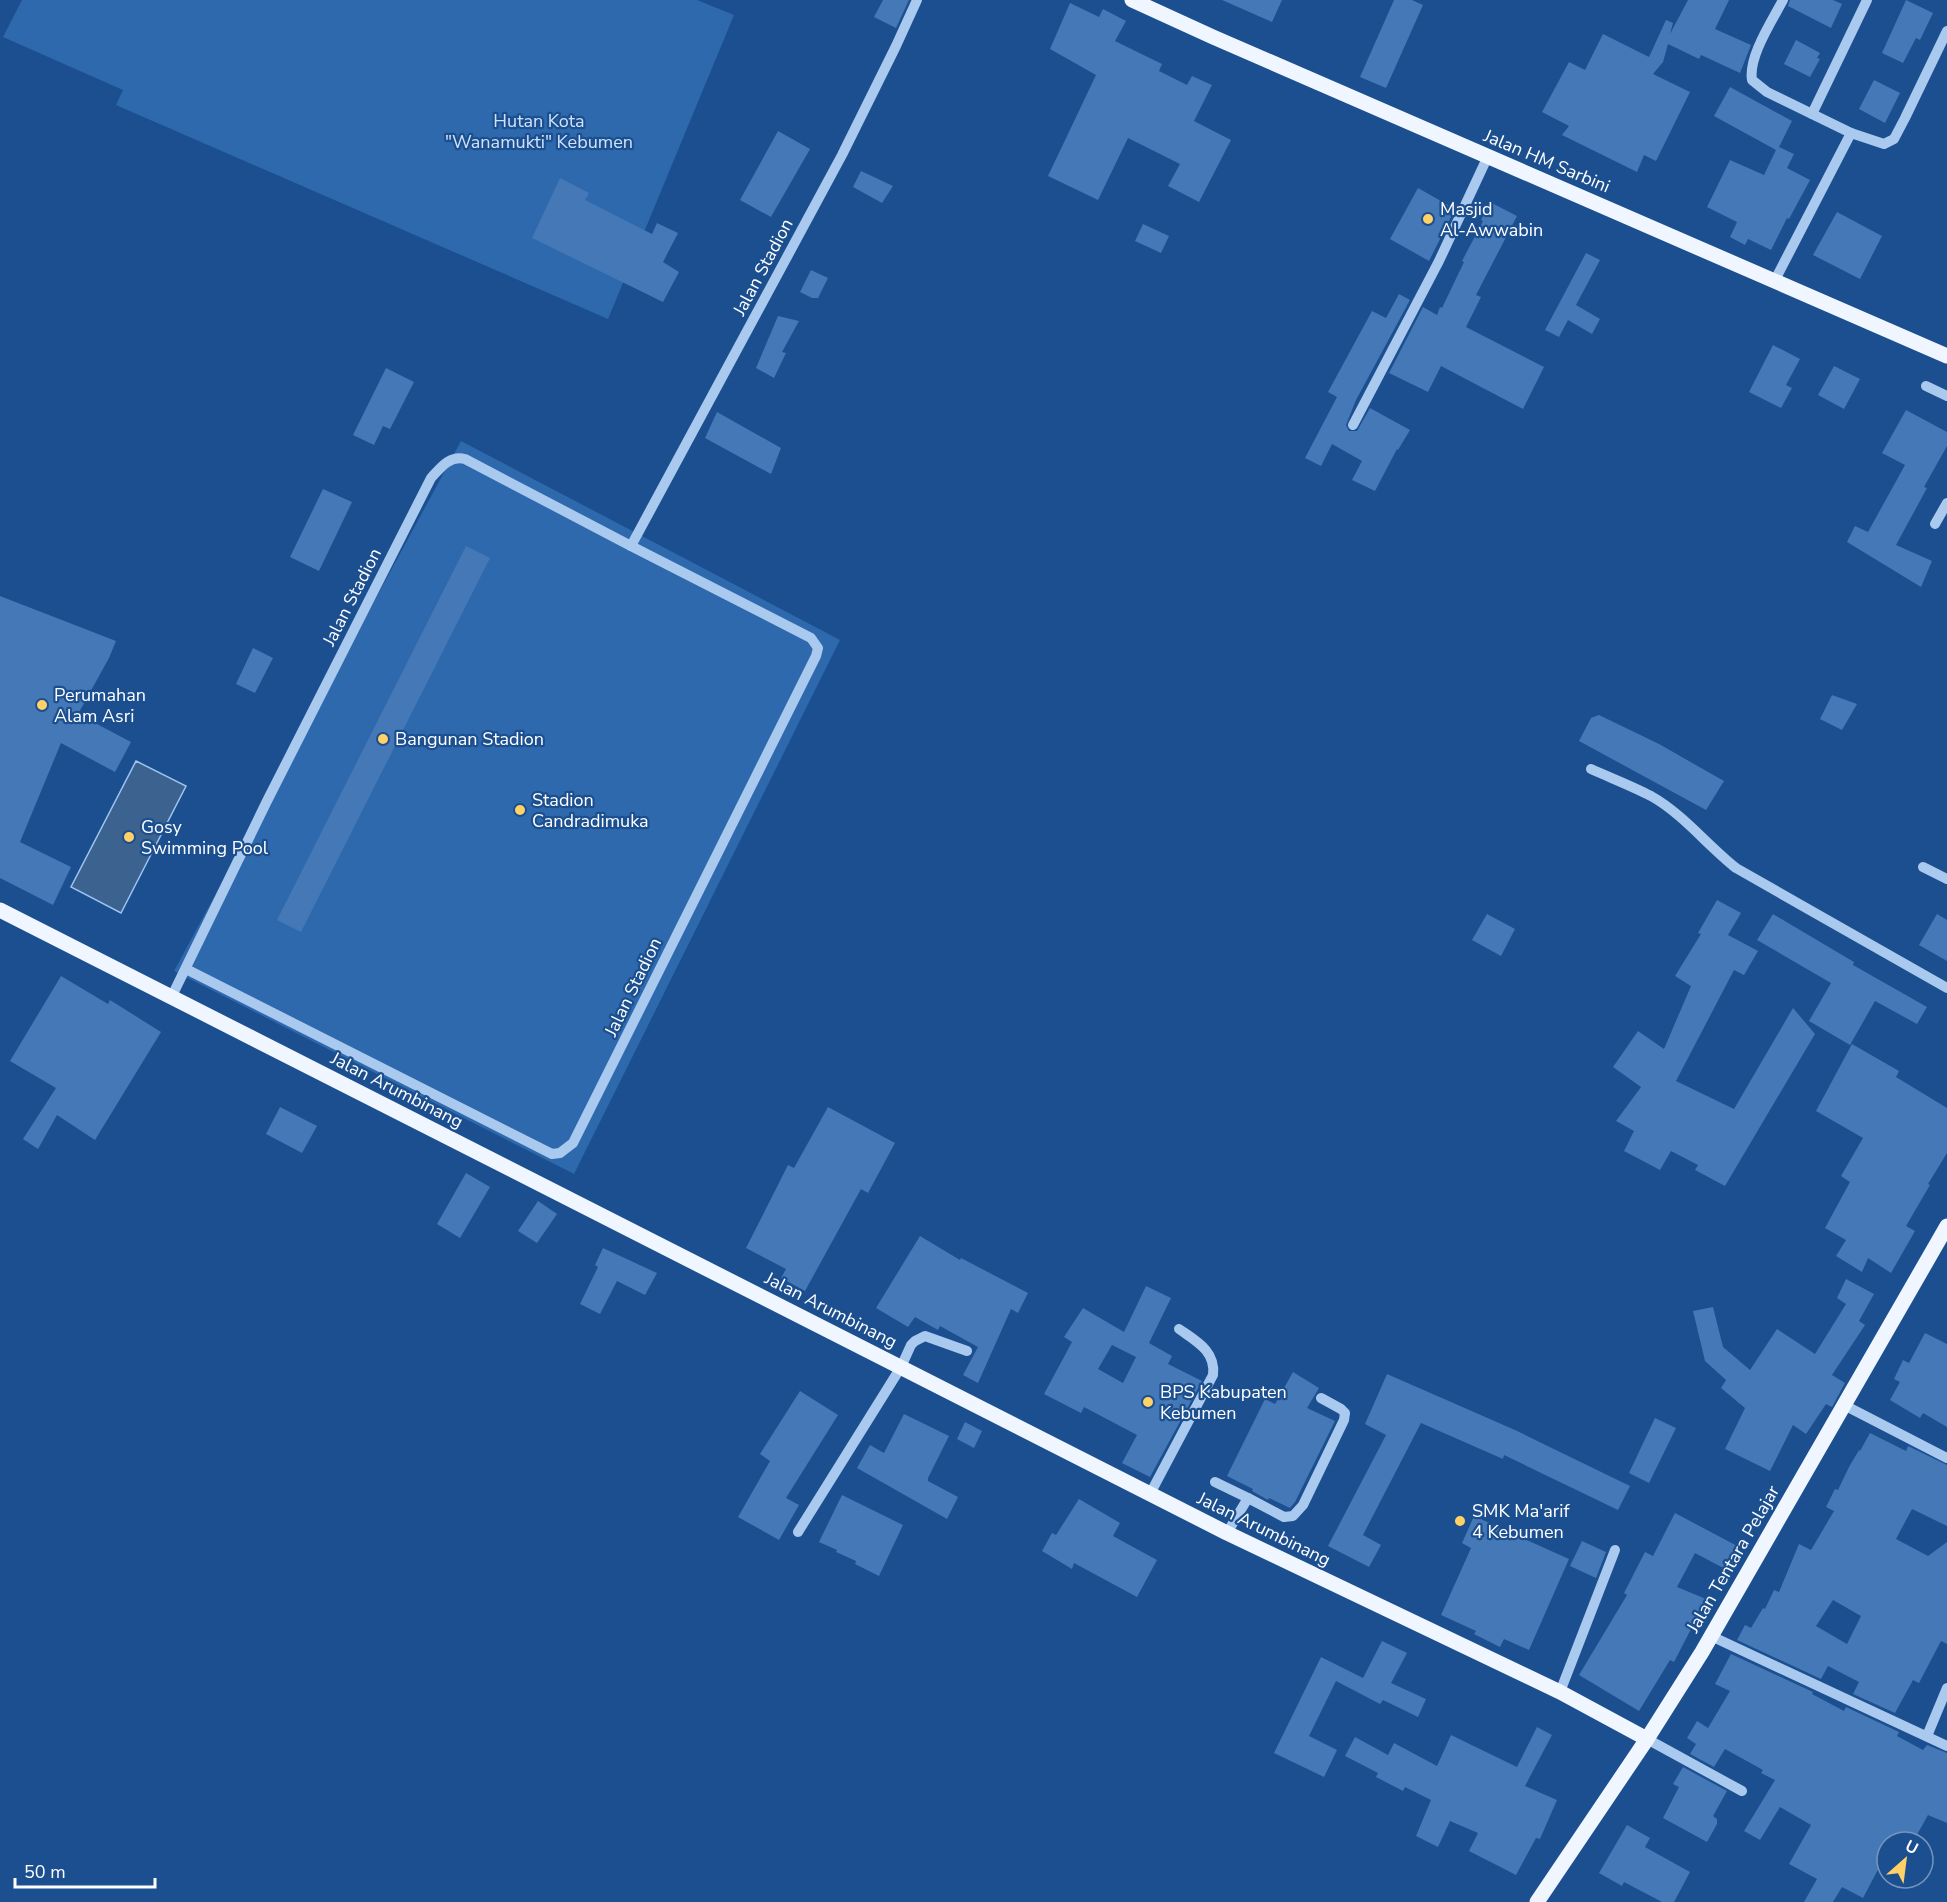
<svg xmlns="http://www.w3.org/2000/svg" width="1947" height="1902" font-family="'Nunito Sans',sans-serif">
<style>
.green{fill:#2e69ad}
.water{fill:#3c6290;stroke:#9cc4f0;stroke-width:1.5}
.building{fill:#4478b7;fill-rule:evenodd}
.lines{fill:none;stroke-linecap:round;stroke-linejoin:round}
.minor{stroke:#a9c9ee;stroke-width:10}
.major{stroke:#f0f6ff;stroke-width:15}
.poi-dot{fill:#ffd166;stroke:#1b4f8f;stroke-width:2}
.labels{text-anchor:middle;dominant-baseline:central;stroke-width:4.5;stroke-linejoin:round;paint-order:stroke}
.park-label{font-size:18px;fill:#cfe3fa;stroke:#1b4f8f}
.street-label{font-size:18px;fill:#fff;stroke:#1b4f8f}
.poi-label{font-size:18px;fill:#fff;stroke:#1b4f8f;text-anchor:start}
</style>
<rect width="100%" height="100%" fill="#1b4f8f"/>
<g class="green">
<polygon points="22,0 697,0 734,15 608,319 116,105 123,90 3,37"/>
<polygon points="461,441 840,640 574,1174 174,971"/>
</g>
<polygon class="water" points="136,761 186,786 121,913 71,887"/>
<g class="building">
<polygon points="883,0 909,0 896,28 874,17"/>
<polygon points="1222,0 1282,0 1272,22"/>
<polygon points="1394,0 1412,0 1423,5 1386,88 1360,77"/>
<polygon points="1688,0 1729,0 1715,29 1751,45 1740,73 1701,55 1699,59 1668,44 1663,62 1653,74 1690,92 1656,161 1644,155 1637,172 1562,135 1569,126 1542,112 1569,62 1585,70 1603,34 1649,57 1666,20 1673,23 1670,34"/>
<polygon points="1790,0 1833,0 1842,4 1831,28 1788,6"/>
<polygon points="1906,0 1933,13 1920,40 1916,38 1903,63 1882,53"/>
<polygon points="1070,3 1099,17 1103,9 1126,21 1115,41 1162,64 1159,71 1187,85 1192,76 1212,85 1194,121 1231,140 1199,202 1168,186 1180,164 1128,138 1098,200 1048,176 1096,75 1050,49"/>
<polygon points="1796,40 1820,53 1817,58 1820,59 1810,77 1784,64"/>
<polygon points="1874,80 1900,93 1885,123 1859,109"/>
<polygon points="1730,87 1792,121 1779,147 1794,154 1787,168 1810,180 1789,219 1787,218 1771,250 1748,239 1745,245 1730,237 1737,222 1707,207 1730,160 1764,175 1776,150 1714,116"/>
<polygon points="778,131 810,149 771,217 740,200"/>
<polygon points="861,171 893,186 882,203 853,187"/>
<polygon points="560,178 589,193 585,200 652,234 657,223 678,233 663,262 679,272 663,302 532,238"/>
<polygon points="1418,188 1455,209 1429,261 1390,239"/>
<polygon points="1490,202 1517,216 1476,295 1481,297 1466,327 1544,367 1523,409 1441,366 1428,392 1389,373 1423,307 1437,315 1440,307 1442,308 1464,262 1462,261 1483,221 1481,220"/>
<polygon points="1837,212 1882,236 1860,279 1813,255"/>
<polygon points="1143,224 1169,236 1161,253 1135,241"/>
<polygon points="1586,253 1600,260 1576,305 1600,319 1592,334 1568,320 1559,337 1545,330"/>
<polygon points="811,270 828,278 818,298 812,298 800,292"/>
<polygon points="1399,294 1410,300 1356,400 1346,425 1349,431 1357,431 1370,408 1410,430 1398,450 1397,449 1375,491 1352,480 1362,461 1332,444 1321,466 1305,458 1337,397 1328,392 1372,311 1386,318"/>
<polygon points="778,316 799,321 782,352 786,353 774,378 756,368"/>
<polygon points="1773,345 1800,359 1786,385 1792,388 1781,408 1749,392"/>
<polygon points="1834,366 1860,379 1844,409 1818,395"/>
<polygon points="386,368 414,382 390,429 383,426 374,445 353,435"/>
<polygon points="1906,410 1947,432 1947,446 1924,487 1927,488 1896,545 1932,561 1921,587 1847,542 1855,526 1868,532 1905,465 1882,453"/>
<polygon points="717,412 781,448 771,474 705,438"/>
<polygon points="323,489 352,502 319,571 290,557"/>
<polygon points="466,546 490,558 301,932 277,920"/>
<polygon points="0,596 116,641 109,658 78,714 131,742 115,772 61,743 20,842 71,867 53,905 0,878"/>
<polygon points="253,648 273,658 255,693 236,684"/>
<polygon points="1832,695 1857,704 1842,730 1820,719"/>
<polygon points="1599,715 1659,744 1724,781 1706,810 1579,741 1591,718"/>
<polygon points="1717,900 1741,913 1728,935 1758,951 1744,975 1734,970 1676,1081 1734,1109 1793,1008 1815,1034 1725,1186 1695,1170 1698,1165 1671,1151 1660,1170 1624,1151 1634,1131 1616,1121 1641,1087 1613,1067 1638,1031 1664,1049 1691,986 1675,976 1701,934 1698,933"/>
<polygon points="1487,914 1515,929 1501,956 1472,940"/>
<polygon points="1773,914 1854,962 1853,965 1927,1007 1917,1024 1875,1001 1850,1045 1809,1021 1831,983 1757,940"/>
<polygon points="1937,914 1947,920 1947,961 1919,945"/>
<polygon points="61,976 108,1004 110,1000 161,1032 95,1140 57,1115 38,1149 23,1139 56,1088 10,1061"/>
<polygon points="1852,1044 1899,1071 1896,1077 1947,1108 1947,1153 1928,1184 1930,1185 1906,1226 1915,1231 1891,1273 1868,1258 1862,1272 1836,1256 1846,1240 1825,1228 1850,1182 1841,1176 1863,1138 1816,1111"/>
<polygon points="280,1107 317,1126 302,1153 266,1134"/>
<polygon points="828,1107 895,1143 868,1193 861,1189 805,1291 781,1278 786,1269 746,1248 788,1165 794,1168"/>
<polygon points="466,1173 490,1187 460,1238 437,1224"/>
<polygon points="538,1201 557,1214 537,1243 518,1231"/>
<polygon points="920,1236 960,1260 961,1258 1028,1293 1018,1313 1011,1309 978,1383 963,1375 978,1347 940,1326 938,1330 915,1317 908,1327 876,1308"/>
<polygon points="603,1248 657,1273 645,1295 617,1281 600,1314 580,1304 598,1267 595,1265"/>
<polygon points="1846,1279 1874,1294 1859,1321 1865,1325 1832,1375 1845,1383 1832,1407 1826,1404 1806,1434 1793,1425 1770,1471 1725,1449 1745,1408 1721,1388 1726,1380 1705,1361 1693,1311 1713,1307 1723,1347 1750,1370 1777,1329 1815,1354 1846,1304 1837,1298"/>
<path d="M1146 1286 1171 1298 1149 1343 1172 1356 1168 1364 1202 1381 1150 1477 1122 1463 1137 1435 1084 1407 1081 1413 1044 1394 1072 1342 1064 1337 1083 1308 1124 1332ZM1112 1345 1136 1357 1123 1383 1098 1369Z"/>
<polygon points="1925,1333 1947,1344 1947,1427 1923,1413 1920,1418 1890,1400 1900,1382 1894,1379 1903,1360 1909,1363"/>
<polygon points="1293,1372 1319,1388 1307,1408 1335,1421 1295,1502 1290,1508 1269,1498 1268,1500 1252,1491 1253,1489 1227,1476 1265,1399 1275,1404"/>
<polygon points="1387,1374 1515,1430 1630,1486 1618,1510 1504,1455 1503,1459 1421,1423 1363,1535 1381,1545 1369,1567 1328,1546 1386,1435 1365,1424"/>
<polygon points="800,1391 838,1415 786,1498 799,1505 779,1540 738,1517 770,1461 760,1454"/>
<polygon points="904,1414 949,1436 928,1478 928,1481 958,1497 947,1519 857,1468 870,1445 884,1453"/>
<polygon points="1655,1418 1676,1428 1649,1483 1629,1473"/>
<polygon points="965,1422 982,1431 974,1448 957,1439"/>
<path d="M1870 1433 1906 1451 1908 1446 1947 1465V1526L1912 1509 1896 1539 1928 1556 1947 1542V1644L1941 1641 1919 1683 1913 1680 1895 1713 1853 1694 1859 1682 1828 1666 1821 1679 1737 1640 1745 1625 1751 1628 1763 1608 1765 1609 1774 1590 1779 1592 1799 1544 1811 1550 1834 1511 1826 1507 1835 1489 1838 1490 1849 1467 1859 1450 1860 1451ZM1833 1600 1861 1616 1847 1644 1816 1626Z"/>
<polygon points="842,1495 903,1525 879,1576 855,1564 856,1561 836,1552 837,1550 819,1542"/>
<polygon points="1079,1499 1120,1523 1113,1536 1157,1560 1137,1597 1074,1563 1072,1569 1042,1551 1052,1533 1056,1535"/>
<polygon points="1675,1513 1741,1548 1729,1571 1695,1553 1677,1587 1706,1599 1693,1629 1691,1629 1674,1662 1670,1660 1639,1711 1579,1675 1627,1595 1624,1593 1645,1552 1653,1556"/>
<polygon points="1474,1516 1569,1559 1529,1650 1504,1639 1500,1647 1474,1634 1476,1631 1441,1615 1471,1548 1462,1543"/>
<polygon points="1582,1541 1606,1552 1596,1578 1570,1566"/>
<polygon points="1382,1641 1407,1653 1391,1683 1426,1699 1418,1717 1383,1700 1380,1704 1336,1681 1309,1736 1337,1750 1324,1777 1274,1753 1321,1657 1363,1678"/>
<polygon points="1731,1654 1813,1692 1812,1694 1844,1711 1846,1707 1899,1732 1897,1736 1923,1750 1927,1745 1947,1753 1947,1823 1928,1815 1913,1842 1887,1842 1887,1864 1882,1862 1863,1898 1842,1887 1833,1902 1804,1902 1817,1879 1789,1864 1811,1825 1780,1807 1760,1840 1744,1831 1775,1780 1761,1773 1763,1770 1725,1749 1714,1767 1690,1754 1696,1744 1687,1738 1697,1721 1708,1728 1730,1691 1715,1684"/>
<polygon points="1537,1727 1552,1735 1525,1786 1557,1800 1540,1839 1536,1838 1516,1875 1469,1851 1478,1833 1450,1821 1438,1847 1416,1836 1431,1800 1405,1787 1403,1791 1376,1777 1378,1773 1345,1756 1355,1737 1388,1755 1394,1743 1437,1766 1451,1735 1517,1767"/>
<polygon points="1683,1767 1727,1791 1713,1816 1717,1819 1717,1824 1707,1842 1663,1818 1679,1787 1673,1784"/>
<polygon points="1627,1825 1650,1838 1645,1847 1690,1872 1674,1902 1662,1902 1624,1882 1622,1886 1599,1873"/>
</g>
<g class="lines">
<g class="minor">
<path d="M1783 0C1772 21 1748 57 1752 80L1767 92 1851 133 1884 144 1894 139 1905 118 1947 31"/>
<polyline points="1812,114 1867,0"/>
<polyline points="1775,280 1851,133"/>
<polyline points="1926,386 1947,396"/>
<polyline points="1353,425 1439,261 1488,156"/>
<polyline points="1935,524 1947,503"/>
<path d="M1591 769C1611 778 1632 786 1651 796 1683 814 1707 845 1736 868L1947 988"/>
<polyline points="1923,867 1947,879"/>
<polyline points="186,969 552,1154 560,1153 573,1143 816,656 818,648 811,638 631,546"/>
<path d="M171 998 267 801 431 478C441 467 450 455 465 459L631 546 842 155 896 46 917 0"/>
<polyline points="1844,1405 1947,1458"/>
<polyline points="1215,1482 1248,1498 1227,1533"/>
<path d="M1150 1494 1213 1375C1216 1351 1196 1341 1179 1329"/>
<polyline points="1248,1498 1284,1517 1293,1516 1303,1505 1344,1420 1345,1413 1341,1409 1321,1398"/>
<polyline points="798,1532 901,1367 911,1345 915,1341 925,1336 967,1351"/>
<polyline points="1711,1636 1947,1746"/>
<polyline points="1560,1692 1615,1550"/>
<polyline points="1927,1736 1947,1688"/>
<polyline points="1647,1739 1742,1791"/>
</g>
<g class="major">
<polyline points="1132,0 1213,37 1947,356"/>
<polyline points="0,910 1227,1533 1560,1692 1647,1739"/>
<polyline points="1537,1902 1647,1739 1702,1652 1947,1226"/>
</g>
</g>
<g class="poi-dot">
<circle cx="1428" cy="219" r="6"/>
<circle cx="42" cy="705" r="6"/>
<circle cx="383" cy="739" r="6"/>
<circle cx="520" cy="810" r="6"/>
<circle cx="129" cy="837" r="6"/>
<circle cx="1148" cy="1402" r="6"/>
<circle cx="1460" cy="1521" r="6"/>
</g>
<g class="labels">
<g class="park-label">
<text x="539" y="121">Hutan Kota<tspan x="539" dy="21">"Wanamukti" Kebumen</tspan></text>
</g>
<g class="street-label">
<text transform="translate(1547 161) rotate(23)">Jalan HM Sarbini</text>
<text transform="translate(763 267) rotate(-62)">Jalan Stadion</text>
<text transform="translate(352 597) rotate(-63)">Jalan Stadion</text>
<text transform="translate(633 987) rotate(-64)">Jalan Stadion</text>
<text transform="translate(397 1090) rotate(27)">Jalan Arumbinang</text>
<text transform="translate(831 1310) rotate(27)">Jalan Arumbinang</text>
<text transform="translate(1264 1529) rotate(26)">Jalan Arumbinang</text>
<text transform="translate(1733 1559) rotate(-60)">Jalan Tentara Pelajar</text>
</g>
<g class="poi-label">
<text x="1440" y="209">Masjid<tspan x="1440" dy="21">Al-Awwabin</tspan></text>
<text x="54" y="695">Perumahan<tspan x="54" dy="21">Alam Asri</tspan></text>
<text x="395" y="739">Bangunan Stadion</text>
<text x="532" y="800">Stadion<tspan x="532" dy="21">Candradimuka</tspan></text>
<text x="141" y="827">Gosy<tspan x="141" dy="21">Swimming Pool</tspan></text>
<text x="1160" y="1392">BPS Kabupaten<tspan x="1160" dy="21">Kebumen</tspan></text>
<text x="1472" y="1511">SMK Ma'arif<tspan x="1472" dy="21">4 Kebumen</tspan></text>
</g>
</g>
<g transform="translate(1905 1860) rotate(28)"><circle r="28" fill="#1b4f8f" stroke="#7695bc" stroke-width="1.5"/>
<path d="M0-4.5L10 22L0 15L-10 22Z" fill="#ffd166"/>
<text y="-9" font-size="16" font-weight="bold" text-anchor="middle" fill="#ffffff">U</text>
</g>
<path d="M15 1878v9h140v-9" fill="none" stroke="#ffffff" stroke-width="3"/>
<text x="24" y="1878" font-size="18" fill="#ffffff" stroke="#1b4f8f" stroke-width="4.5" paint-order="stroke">50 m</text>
</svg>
